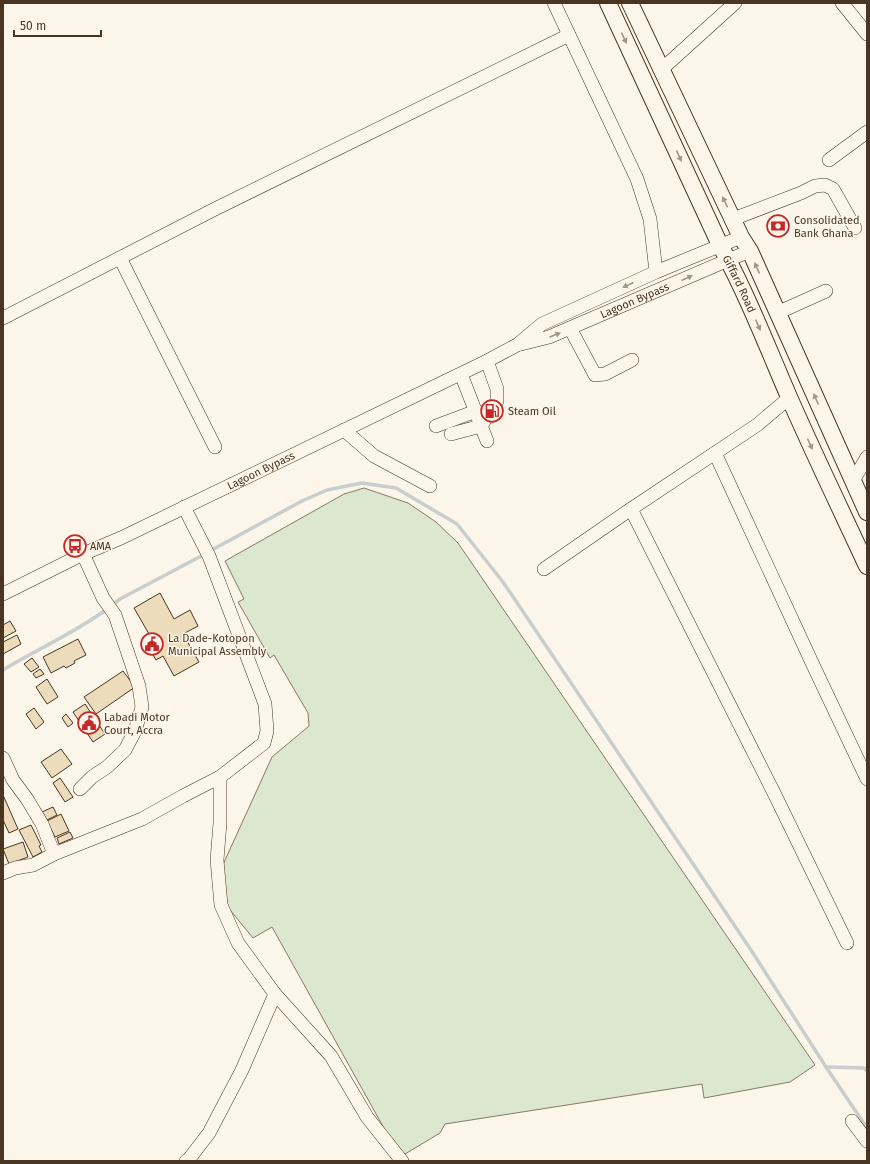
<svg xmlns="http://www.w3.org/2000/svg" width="870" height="1164" font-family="'Fira Sans',sans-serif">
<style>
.green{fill:#dce7d0;stroke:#887966}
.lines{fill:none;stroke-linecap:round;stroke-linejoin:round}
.stream{stroke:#c9cecd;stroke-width:3.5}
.building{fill:#ecdcbc;stroke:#4a3520}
.minor-casing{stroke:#4a3520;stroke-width:14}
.major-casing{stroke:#4a3520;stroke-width:18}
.minor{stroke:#fbf6e9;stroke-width:13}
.major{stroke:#fbf6e9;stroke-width:16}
.oneway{fill:#a29684}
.labels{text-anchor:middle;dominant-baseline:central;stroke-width:3;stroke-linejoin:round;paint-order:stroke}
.poi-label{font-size:11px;fill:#4a3520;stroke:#fbf6e9;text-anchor:start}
.street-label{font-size:11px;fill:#4a3520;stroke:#fbf6e9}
</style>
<rect width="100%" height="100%" fill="#fbf6e9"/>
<polygon class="green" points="364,488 408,503 436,522 458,543 815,1065 790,1082 704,1098 702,1084 445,1124 440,1133 400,1157 272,927 253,938 226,905 221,869 272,757 309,726 308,713 274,655 270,658 238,602 244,599 225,561 344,494"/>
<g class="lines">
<g class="stream">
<polyline points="210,551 302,501 327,490 362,483 396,488 457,524 503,582 751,950 826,1067 867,1128"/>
<polyline points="112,605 120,599 205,554"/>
<path d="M3 670C37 649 75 633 107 609"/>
<polyline points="826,1067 864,1068 867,1071"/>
</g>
</g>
<g class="building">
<polygon points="160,593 174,619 190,610 198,626 183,634 199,662 174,676 163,656 156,660 143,637 149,634 134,608"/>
<polygon points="10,621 16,631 3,638 3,625"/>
<polygon points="17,635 21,644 3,654 3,642"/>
<polygon points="78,639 86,655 74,661 75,663 66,668 64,666 51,673 43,657"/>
<polygon points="32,658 39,667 31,672 24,664"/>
<polygon points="40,669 44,674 36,678 33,674"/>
<polygon points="123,671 135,687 96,714 84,697"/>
<polygon points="47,679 58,697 47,704 36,687"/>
<polygon points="85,704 105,734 93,742 73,712"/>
<polygon points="34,708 44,722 36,729 26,714"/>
<polygon points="66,714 73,723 68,727 62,718"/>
<polygon points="61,749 72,764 52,778 41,762"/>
<polygon points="60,778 73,797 65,802 53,783"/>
<polygon points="3,795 18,829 9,833 3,820"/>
<polygon points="53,807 57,815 47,820 42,812"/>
<polygon points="61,814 69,831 55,837 47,821"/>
<polygon points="31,825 41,845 39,846 42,852 33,857 19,830"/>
<polygon points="70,832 73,838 59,844 57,838"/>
<polygon points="23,842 28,857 9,864 3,849"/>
</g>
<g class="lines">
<g class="minor-casing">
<g id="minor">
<polyline points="554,3 637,179 650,219 656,272"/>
<polyline points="842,3 867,34"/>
<polyline points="662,69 735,3"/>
<polyline points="829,160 867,132"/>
<polyline points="733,219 801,193 815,186 825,185 833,189 855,228"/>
<polyline points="120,258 215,447"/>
<polyline points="777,313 826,291"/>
<polyline points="3,318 213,210 569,35"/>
<polyline points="570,328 595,375 605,374 632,360"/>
<path id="s1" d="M521 344 549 337 728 260 750 251"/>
<polyline points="461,374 487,441"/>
<polyline points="436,426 476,411"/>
<polyline points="344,430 374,456 430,486"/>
<polyline points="451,434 481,426 497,401 497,389 487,361"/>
<polyline points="715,453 814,667 867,779"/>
<polyline points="853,481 867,457"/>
<polyline points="631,509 775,795 847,943"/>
<polyline points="544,569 631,509 757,425 789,398"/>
<path id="s2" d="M3 594 83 554 121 538 487 361 517 345 542 324 656 272 741 237"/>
<polyline points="3,758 13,780 27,799 42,824 54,854"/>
<polyline points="220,777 220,823 217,860 221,905 238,943 275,994 331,1056 367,1117 402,1161"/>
<polyline points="80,789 92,777 107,767 125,750 135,731 142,707 139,686 115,615 103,598 83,554"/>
<polyline points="3,873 15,868 33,865 54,854 142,819 183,796 220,777 264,743 267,731 265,704 209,556 184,507"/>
<polyline points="852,1121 867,1141"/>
<polyline points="186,1161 189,1159 209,1133 242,1070 275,994"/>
</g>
</g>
<g class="major-casing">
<g id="major">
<path id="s3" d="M608 3 720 245C747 294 767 346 789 397 814 454 841 510 867 566"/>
<polyline points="630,3 741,237 750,251 867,512"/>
</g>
</g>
<use href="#minor" class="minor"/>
<use href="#major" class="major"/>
</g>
<defs><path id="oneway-solid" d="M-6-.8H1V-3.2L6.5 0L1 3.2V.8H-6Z"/></defs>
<g class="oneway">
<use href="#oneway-solid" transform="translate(624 38) rotate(65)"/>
<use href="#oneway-solid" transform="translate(679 156) rotate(65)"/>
<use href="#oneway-solid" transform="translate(725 202) rotate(-115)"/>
<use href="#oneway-solid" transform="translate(757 268) rotate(-114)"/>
<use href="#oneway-solid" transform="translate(687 278) rotate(-24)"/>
<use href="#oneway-solid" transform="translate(628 285) rotate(155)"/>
<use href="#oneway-solid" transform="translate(758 325) rotate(66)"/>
<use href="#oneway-solid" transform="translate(555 335) rotate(-23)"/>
<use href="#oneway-solid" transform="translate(816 399) rotate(-114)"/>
<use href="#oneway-solid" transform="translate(810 444) rotate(65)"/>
</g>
<defs>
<g id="bank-ring" transform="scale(1.15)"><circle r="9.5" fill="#fbf6e9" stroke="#c62828" stroke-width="1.5"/><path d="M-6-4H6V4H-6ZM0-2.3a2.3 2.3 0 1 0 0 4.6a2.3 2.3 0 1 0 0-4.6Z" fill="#c62828"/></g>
<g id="fuel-ring" transform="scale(1.15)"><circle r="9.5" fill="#fbf6e9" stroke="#c62828" stroke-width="1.5"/><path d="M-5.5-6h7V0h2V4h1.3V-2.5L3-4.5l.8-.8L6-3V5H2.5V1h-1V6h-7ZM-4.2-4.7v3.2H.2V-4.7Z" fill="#c62828"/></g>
<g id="bus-ring" transform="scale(1.15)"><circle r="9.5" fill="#fbf6e9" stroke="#c62828" stroke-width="1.5"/><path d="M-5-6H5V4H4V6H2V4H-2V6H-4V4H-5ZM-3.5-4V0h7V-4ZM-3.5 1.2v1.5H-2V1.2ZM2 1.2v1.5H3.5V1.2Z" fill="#c62828"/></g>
<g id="civic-ring" transform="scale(1.15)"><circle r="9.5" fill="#fbf6e9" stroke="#c62828" stroke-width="1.5"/><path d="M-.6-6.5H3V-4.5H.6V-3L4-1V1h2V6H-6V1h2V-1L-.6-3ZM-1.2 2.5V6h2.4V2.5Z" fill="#c62828"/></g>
</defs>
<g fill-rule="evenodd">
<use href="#bank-ring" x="778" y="226"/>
<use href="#fuel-ring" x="492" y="411"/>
<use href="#bus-ring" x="75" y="546"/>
<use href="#civic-ring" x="152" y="644"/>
<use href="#civic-ring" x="89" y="723"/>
</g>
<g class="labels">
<g class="poi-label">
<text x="794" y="220">Consolidated<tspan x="794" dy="13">Bank Ghana</tspan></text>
<text x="508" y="411">Steam Oil</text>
<text x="90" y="546">AMA</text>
<text x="168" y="638">La Dade-Kotopon<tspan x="168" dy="13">Municipal Assembly</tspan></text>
<text x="104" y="717">Labadi Motor<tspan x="104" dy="13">Court, Accra</tspan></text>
</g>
<g class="street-label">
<text stroke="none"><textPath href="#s3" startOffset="310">Giffard Road</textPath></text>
<text stroke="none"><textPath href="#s1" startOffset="122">Lagoon Bypass</textPath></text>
<text stroke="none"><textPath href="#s2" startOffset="286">Lagoon Bypass</textPath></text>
</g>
</g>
<rect width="870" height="1164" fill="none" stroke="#4a3520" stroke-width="8"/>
<path d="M14 30v6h87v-6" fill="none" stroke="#4a3520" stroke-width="2"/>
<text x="20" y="30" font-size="12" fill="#4a3520" stroke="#fbf6e9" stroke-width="3" paint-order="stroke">50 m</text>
</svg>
